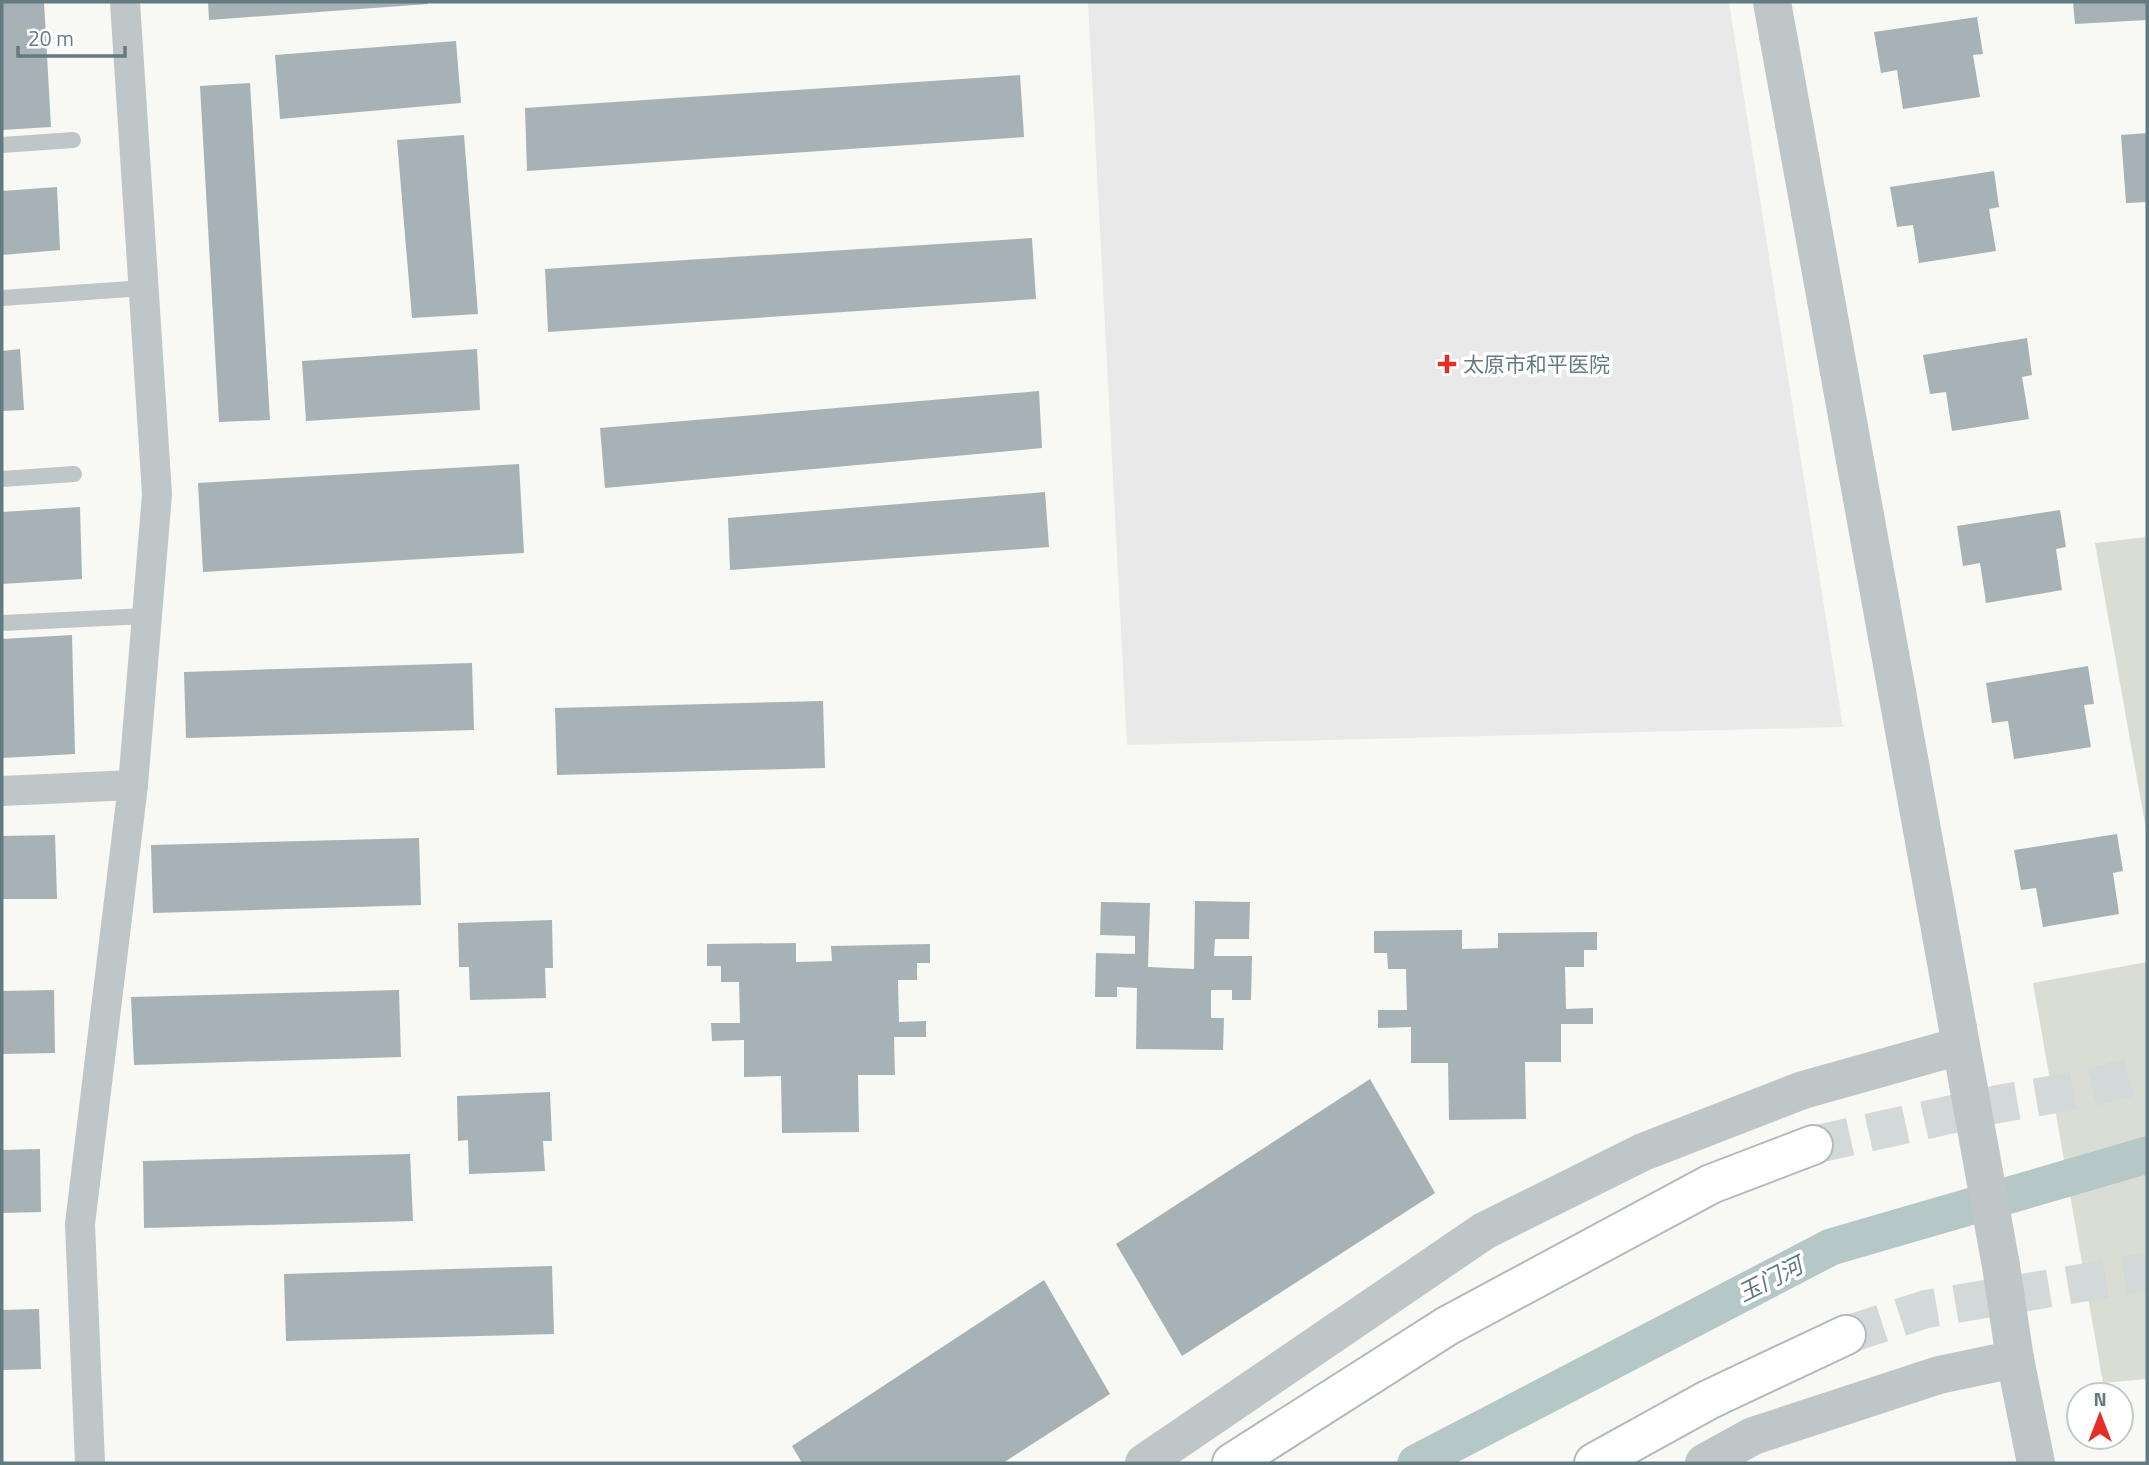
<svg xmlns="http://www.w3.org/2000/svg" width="2149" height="1465" font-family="'Titillium Web','Noto Sans SC',sans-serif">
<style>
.built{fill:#e9e9e9}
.green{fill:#d9ddd4}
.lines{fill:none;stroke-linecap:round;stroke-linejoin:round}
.canal{stroke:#b5c7c7;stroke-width:37}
.building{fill:#a6b2b5}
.secondary-tunnel{stroke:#d3d8d8;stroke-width:38;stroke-dasharray:38 19;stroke-linecap:butt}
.secondary-casing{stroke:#b1babd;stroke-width:42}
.service{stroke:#bfc6c8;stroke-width:16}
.minor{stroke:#bfc6c8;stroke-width:30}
.tertiary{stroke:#bfc6c8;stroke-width:38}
.secondary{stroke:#fff;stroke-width:38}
.poi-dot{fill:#e62e28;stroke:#fff;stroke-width:2.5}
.labels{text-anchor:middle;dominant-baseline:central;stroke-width:7;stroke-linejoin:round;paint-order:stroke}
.poi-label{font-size:21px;fill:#637a81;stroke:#fff;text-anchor:start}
.water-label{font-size:23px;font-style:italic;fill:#5e797c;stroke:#fff}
</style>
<rect width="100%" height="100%" fill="#f8f8f5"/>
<polygon class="built" points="1088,2 1729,2 1843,727 1127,745"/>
<g class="green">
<polygon points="2147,537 2147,835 2095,543"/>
<polygon points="2147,962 2147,1379 2103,1383 2033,983"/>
</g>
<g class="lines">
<polyline class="canal" points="1416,1463 1831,1247 2147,1155"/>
</g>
<g class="building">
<polygon points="2,2 44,2 51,127 2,130"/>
<polygon points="208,2 428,2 428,4 209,20"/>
<polygon points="2073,2 2147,2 2147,20 2075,24"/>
<polygon points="1977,17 1983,54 1973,55 1980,97 1903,109 1897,70 1881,73 1874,32"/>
<polygon points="456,41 461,103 280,119 275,55"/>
<polygon points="1020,75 1024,137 527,171 525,108"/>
<polygon points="250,83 270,420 219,422 200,86"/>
<polygon points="2147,133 2147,202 2126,203 2121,135"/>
<polygon points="464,135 478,314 412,318 397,140"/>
<polygon points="1994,171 1999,207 1989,209 1996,251 1919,263 1913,225 1897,227 1890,187"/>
<polygon points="57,187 60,250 2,255 2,191"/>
<polygon points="1032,238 1036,299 548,332 545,269"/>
<polygon points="2027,338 2032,375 2022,377 2029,419 1952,431 1946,392 1930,394 1923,355"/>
<polygon points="20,349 24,410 2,411 2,351"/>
<polygon points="477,349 480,410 306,421 302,361"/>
<polygon points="1039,391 1042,448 605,488 600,428"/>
<polygon points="519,464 524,553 203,572 198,483"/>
<polygon points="1045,492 1049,547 730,570 728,518"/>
<polygon points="80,507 82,579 2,584 2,512"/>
<polygon points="2060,510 2066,547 2056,549 2062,590 1986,603 1980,563 1963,566 1957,526"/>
<polygon points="72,635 75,754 2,758 2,639"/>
<polygon points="472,663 474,730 186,738 184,672"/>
<polygon points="2088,666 2094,704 2084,705 2091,747 2014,759 2008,721 1992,723 1986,683"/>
<polygon points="823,701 825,768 557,775 555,708"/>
<polygon points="2117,834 2123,871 2113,873 2119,914 2043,927 2036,888 2021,890 2014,850"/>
<polygon points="55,835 57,899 2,899 2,836"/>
<polygon points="419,838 421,905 153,913 151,845"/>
<polygon points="1195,901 1250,902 1249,939 1215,939 1214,956 1252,956 1251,1000 1232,1000 1232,990 1211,990 1211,1018 1224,1018 1223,1050 1136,1049 1137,988 1117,987 1117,997 1095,997 1096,953 1135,954 1135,936 1100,935 1101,902 1150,903 1148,967 1194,969"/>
<polygon points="552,920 553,968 545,968 546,998 470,1000 469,967 459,967 458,923"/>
<polygon points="1462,930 1462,949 1498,948 1498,933 1597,932 1597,950 1584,950 1584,967 1565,967 1566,1009 1593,1008 1593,1024 1561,1024 1561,1062 1525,1062 1526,1119 1449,1120 1448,1063 1411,1063 1411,1027 1378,1028 1378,1010 1407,1010 1406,969 1388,969 1387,953 1374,953 1374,931"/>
<polygon points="796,943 796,962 832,961 831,946 930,944 930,963 917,963 917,980 898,980 899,1022 926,1021 926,1037 894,1037 895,1075 858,1075 859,1132 782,1133 781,1076 744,1077 744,1040 712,1041 711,1023 740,1023 739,982 721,982 721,966 707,966 707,944"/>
<polygon points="54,990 55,1053 2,1054 2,991"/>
<polygon points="399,990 401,1057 134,1065 131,997"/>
<polygon points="1370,1079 1435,1193 1182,1356 1116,1244"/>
<polygon points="550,1092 552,1141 543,1141 545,1171 469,1174 468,1140 458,1141 457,1096"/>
<polygon points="40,1149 41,1212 2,1213 2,1150"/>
<polygon points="410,1154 413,1221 144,1228 143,1161"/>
<polygon points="552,1266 554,1334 286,1341 284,1274"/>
<polygon points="1044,1280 1110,1394 1003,1463 802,1463 792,1446"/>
<polygon points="39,1309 41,1369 2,1370 2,1310"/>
</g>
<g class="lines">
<g class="secondary-tunnel">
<polyline points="1813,1145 1998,1104 2085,1089 2147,1073"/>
<polyline points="1846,1335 1926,1309 2147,1272"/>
</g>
<g class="secondary-casing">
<g id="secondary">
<polyline points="1232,1463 1447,1326 1711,1184 1813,1145"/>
<polyline points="1594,1463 1708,1400 1846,1335"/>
</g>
</g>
<g class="service">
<polyline points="2,145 73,140"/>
<polyline points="2,298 144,288"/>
<polyline points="2,479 74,474"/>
<polyline points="2,623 147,616"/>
</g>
<g class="minor">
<polyline points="2,791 133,785"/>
<polyline points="90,1463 80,1224 133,785 157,494 125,2"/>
</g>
<g class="tertiary">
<polyline points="1772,2 2001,1266 2015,1359 2036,1463"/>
<polyline points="1144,1463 1484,1231 1643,1152 1803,1090 1960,1046"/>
<polyline points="1704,1463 1753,1436 1939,1375 2015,1359"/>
</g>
<use href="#secondary" class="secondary"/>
</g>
<path class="poi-dot" d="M1443.5 353.5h7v7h7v7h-7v7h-7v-7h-7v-7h7z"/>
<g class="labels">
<g class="poi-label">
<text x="1463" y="364">太原市和平医院</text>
</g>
<g class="water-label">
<text transform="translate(1770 1279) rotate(-27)">玉门河</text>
</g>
</g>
<rect width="2149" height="1465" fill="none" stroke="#637a81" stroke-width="7"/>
<g transform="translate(2100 1416)"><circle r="33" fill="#ffffff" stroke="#c1cacd" stroke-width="2"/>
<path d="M0-5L12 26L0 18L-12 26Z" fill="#e62e28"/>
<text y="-10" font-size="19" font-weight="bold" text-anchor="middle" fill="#637a81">N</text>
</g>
<path d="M18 46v10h107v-10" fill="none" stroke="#637a81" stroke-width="3.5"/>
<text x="28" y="46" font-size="21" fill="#637a81" stroke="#ffffff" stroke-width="5" paint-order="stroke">20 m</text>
</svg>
